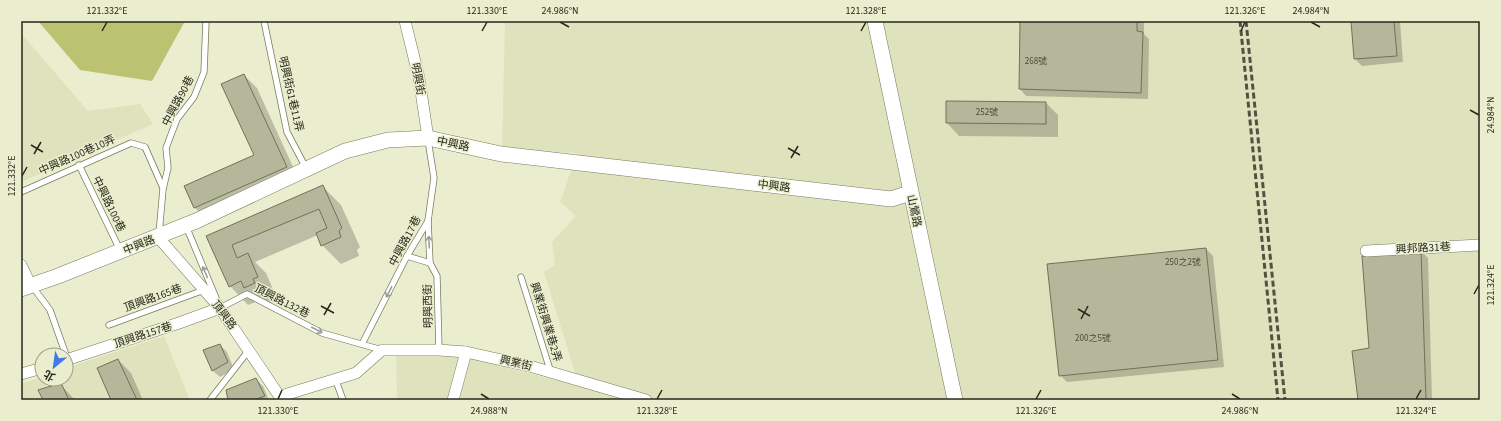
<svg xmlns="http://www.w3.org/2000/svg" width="1501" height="421" font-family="'Source Sans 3','Noto Sans TC',sans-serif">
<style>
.built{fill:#dfe3bd}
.forest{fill:#bbc272}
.shadow{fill:#0003}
.building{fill:#b4b799;stroke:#6f7256}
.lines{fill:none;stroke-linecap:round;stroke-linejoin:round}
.lane-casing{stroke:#787b5e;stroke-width:7}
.street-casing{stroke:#787b5e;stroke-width:12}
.secondary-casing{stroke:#787b5e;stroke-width:16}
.lane{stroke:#fff;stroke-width:5.5}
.street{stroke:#fff;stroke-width:11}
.secondary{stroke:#fff;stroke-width:15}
.rail{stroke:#515342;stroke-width:3;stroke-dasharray:6 3;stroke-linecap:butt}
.oneway{stroke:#9e9e99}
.ticks{fill:none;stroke:#27281c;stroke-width:1.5}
.labels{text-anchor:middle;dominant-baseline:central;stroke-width:3;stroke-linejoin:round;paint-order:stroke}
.number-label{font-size:9px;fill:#4a4c3b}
.street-label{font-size:11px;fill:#27281c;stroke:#eaeece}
.neatline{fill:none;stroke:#27281c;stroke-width:1.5}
.ticks-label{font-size:10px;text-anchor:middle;fill:#27281c}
</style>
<rect width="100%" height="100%" fill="#eaeece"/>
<g class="built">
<polygon points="505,21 1480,21 1480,400 397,400 396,354 457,355 579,386 544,272 555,265 552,242 576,216 560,202 577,153 502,149"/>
<polygon points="21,33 88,111 140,104 153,124 21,182"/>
<polygon points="164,336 190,400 21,400 21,384 42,377 42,379 66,379 66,368"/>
</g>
<polygon class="forest" points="38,21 185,21 152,81 80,70"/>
<g class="shadow">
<polygon points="1021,21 1144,21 1144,34 1149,39 1148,99 1026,96 1020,89"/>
<polygon points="1352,21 1400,21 1403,62 1362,66 1355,59"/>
<polygon points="244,75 257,88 299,180 208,220 195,208 186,187 255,156"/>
<polygon points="1046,103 1058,115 1058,137 959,136 947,123"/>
<polygon points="322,186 341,205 360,247 357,250 359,256 341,264 322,245 318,235 255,262 266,273 276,296 271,297 273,302 264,306 258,301 248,305 230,286 208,236"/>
<polygon points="1206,249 1213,256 1224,367 1067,382 1060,375"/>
<polygon points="1421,251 1428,258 1432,400 1359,400 1370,349"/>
<polygon points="220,345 227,352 234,369 220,377 213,371"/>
<polygon points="118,360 131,373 143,400 112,400"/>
<polygon points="256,379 263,386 269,400 229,400"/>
<polygon points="60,384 75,400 44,400"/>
</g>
<g class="building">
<polygon points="1020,21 1137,21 1137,31 1143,32 1141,93 1019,89"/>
<polygon points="1351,21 1394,21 1397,56 1354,59"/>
<polygon points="244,74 287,167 194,208 184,186 254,155 221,84"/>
<polygon points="946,101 1046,102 1046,124 946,123"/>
<polygon points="323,185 342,228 339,231 341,237 321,246 316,233 327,228 319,209 232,245 237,258 248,253 258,277 253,279 255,283 244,288 241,281 229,287 206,236"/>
<polygon points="1206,248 1218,360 1059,376 1047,264"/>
<polygon points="1421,250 1426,400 1358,400 1352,351 1369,348 1362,256"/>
<polygon points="220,344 228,362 212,371 203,350"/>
<polygon points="118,359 137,400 111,400 97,368"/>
<polygon points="256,378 265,396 254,400 228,400 226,390"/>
<polygon points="61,383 69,400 43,400 38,390"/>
</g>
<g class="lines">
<g class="lane-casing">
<g id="lane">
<polyline points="264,21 287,132 306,168"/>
<polyline points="79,165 120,250"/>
<polyline points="21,192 131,143 145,147 163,188"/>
<polyline points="428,221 430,263"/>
<polyline points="186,226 216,298"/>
<polyline points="159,234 163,189 168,168 166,148 177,119 194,97 204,72 206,21"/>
<polyline points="407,256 430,263 437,276 439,350"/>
<polyline points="521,277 551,373"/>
<polyline points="32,286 50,310 66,355"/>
<polyline points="219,306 220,308 247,294 322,333 382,350"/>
<polyline points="109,325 204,290"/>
<polyline points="362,344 407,256 428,221 434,178 428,140"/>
<polyline points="335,378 343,400"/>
<polyline points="210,400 249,350"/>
</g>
</g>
<g class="street-casing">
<g id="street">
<polyline points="405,21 419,78 428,138"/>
<polyline points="158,237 220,308 282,400"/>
<polyline points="1366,251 1480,245"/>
<polyline points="21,265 31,286"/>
<polyline points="66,360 179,323 220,308"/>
<polyline points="21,374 42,368"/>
<polyline points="281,396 356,373 382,350 439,350 466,352 533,367 646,400"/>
<polyline points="453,400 466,352"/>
</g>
</g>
<g class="secondary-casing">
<g id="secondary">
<polyline points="875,21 955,400"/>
<polyline points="21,289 58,276 196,221 345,151 388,140 428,138 501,154 891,199 910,193"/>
</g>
</g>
<use href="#lane" class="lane"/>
<use href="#street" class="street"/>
<use href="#secondary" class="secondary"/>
<g class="rail">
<polyline points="1240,21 1278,400"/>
<polyline points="1246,21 1285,400"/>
</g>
</g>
<defs><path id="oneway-shaft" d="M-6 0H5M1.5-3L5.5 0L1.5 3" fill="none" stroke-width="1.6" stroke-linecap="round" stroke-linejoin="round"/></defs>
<g class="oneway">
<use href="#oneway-shaft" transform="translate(429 242) rotate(-93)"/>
<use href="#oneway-shaft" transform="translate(205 272) rotate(-113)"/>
<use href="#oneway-shaft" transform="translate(389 292) rotate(117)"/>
<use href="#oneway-shaft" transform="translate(317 330) rotate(27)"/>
</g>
<path class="ticks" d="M560 22 569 27M1311 22 1320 27M102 31 107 22M482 31 487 22M861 31 866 22M1241 31 1245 22M1470 110 1479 115M31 145 43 152M788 148 800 155M34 154 41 142M791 158 798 146M22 176 27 167M1474 294 1479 285M321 306 334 313M1078 309 1090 316M324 315 331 303M1081 319 1088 306M481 394 489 399M1232 394 1240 399M278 399 282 390M657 399 662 390M1036 399 1041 390M1416 399 1421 390"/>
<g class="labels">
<g class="number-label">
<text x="1036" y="61">268號</text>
<text x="987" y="112">252號</text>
<text x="1183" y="262">250之2號</text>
<text x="1093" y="338">200之5號</text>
</g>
<g class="street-label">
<text transform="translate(418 79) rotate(79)">明興街</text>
<text transform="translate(291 94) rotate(77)">明興街61巷11弄</text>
<text transform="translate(178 101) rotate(-62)">中興路90巷</text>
<text transform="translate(453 144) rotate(12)">中興路</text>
<text transform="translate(77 155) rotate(-24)">中興路100巷10弄</text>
<text transform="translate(774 186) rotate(7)">中興路</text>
<text transform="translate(109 204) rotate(64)">中興路100巷</text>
<text transform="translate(914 211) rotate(78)">山鶯路</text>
<text transform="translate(405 241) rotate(-62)">中興路17巷</text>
<text transform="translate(139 245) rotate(-22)">中興路</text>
<text transform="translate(1423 248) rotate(-3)">興邦路31巷</text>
<text transform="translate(153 298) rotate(-20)">頂興路165巷</text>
<text transform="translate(282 301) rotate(27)">頂興路132巷</text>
<text transform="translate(428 306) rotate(-91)">明興西街</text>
<text transform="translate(224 315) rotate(53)">頂興路</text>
<text transform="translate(546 322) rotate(73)">興業街興業巷2弄</text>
<text transform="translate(143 335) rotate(-18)">頂興路157巷</text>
<text transform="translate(516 363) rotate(13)">興業街</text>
</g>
</g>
<rect width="1501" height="421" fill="none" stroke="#eaeece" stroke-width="44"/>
<g transform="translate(54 367) rotate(209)"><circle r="19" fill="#eaeece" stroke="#9c9f87"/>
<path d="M0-3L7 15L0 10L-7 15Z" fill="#417aea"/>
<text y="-6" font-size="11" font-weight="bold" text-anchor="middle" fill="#27281c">北</text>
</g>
<rect x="22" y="22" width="1457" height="377" class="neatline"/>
<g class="ticks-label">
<text x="107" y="14">121.332°E</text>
<text x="487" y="14">121.330°E</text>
<text x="560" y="14">24.986°N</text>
<text x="866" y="14">121.328°E</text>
<text x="1245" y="14">121.326°E</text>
<text x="1311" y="14">24.984°N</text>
<text transform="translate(1490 115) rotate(-90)" y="4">24.984°N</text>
<text transform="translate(11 176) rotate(-90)" y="4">121.332°E</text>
<text transform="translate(1490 285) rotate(-90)" y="4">121.324°E</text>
<text x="278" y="414">121.330°E</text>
<text x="489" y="414">24.988°N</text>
<text x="657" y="414">121.328°E</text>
<text x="1036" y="414">121.326°E</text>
<text x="1240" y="414">24.986°N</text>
<text x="1416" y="414">121.324°E</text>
</g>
</svg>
